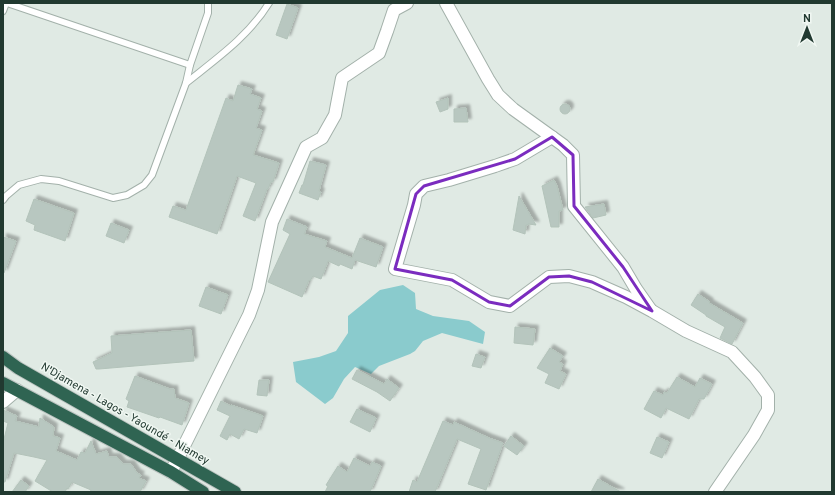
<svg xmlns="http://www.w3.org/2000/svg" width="835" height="495" font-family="Overpass,sans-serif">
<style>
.water{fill:#8acbcd}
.building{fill:#b8c7c0;stroke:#b3c3ba;filter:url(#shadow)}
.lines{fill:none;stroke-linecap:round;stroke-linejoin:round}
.lane-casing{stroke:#a3b1aa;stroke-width:8}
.street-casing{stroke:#a3b1aa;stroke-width:14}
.highway-casing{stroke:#bcc4c1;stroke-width:14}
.lane{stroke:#fff;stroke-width:6}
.street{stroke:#fff;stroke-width:12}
.highway{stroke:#2f6452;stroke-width:12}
.marked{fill:none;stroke:#7b2cbf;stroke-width:3;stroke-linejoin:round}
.labels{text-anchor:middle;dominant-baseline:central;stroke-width:3;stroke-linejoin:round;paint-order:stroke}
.street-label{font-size:11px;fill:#213930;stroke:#f0f7f2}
</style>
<defs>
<filter id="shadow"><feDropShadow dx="3.5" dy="-3.5" stdDeviation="1" flood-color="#0004"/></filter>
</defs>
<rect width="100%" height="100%" fill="#e0eae4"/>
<polygon class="water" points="403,285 415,293 416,309 433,316 469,321 485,332 483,344 442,333 423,341 415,351 410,354 379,366 371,374 355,367 344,379 333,398 325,404 296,382 293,362 319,357 336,351 348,333 348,316 380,290"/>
<g class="building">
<polygon points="287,4 298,8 287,39 276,35"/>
<polygon points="238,85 252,89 250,94 261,98 257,109 262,111 256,128 262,130 253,155 279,163 273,182 271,182 268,189 267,189 255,221 243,216 256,183 237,176 217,234 169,217 173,206 186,210 226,98 233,101"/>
<polygon points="448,98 448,109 440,112 436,102"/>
<circle cx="565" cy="109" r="5"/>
<polygon points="466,108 468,122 454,122 454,109"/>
<polygon points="310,161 326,165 319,191 321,192 318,200 299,193 302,185 303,185"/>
<polygon points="554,180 557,186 563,210 559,211 559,227 551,227 542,186"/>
<polygon points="519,196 536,225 528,224 528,225 526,225 525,234 513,230"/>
<polygon points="34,199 74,213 65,241 34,230 35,225 26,221"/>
<polygon points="604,204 606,215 593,218 585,207"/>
<polygon points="287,219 307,227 304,234 327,241 325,247 352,258 360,238 383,247 376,267 355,260 352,269 340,264 339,266 328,261 321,279 313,276 310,281 309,280 302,297 268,282 290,234 283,230"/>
<polygon points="111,223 129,230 124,243 106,236"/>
<polygon points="3,237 16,241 4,273 3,273"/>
<polygon points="206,287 228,295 221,314 199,306"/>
<polygon points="698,294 710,302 709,303 743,323 732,344 720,338 725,327 706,316 706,315 691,305"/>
<polygon points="515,327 535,329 533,345 514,343"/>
<polygon points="191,330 194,361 99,369 96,369 93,362 112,353 111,336"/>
<polygon points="550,348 563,356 559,362 563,364 560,371 566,374 559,389 545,383 549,374 537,368"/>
<polygon points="476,354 485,357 481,368 472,366"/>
<polygon points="357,370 384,384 387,379 399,388 390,401 377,392 352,379"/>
<polygon points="135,376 170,389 174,389 175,398 189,403 182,425 160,417 159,418 127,407 129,401 126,399"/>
<polygon points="677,377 695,387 700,378 712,384 704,399 699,399 689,419 666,408 661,418 644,409 654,391 663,395 664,392 667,393"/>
<polygon points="259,380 269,380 267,396 257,395"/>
<polygon points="221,401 231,406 231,405 263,416 257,433 244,429 239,439 230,434 227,440 220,436 230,416 217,410"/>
<polygon points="357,409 376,418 370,432 350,422"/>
<polygon points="3,410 17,416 15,421 39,427 40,418 54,427 53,436 60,438 56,451 77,460 81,452 85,453 91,441 96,454 107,451 109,457 117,457 123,464 131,464 137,473 141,475 139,478 146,481 140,492 90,492 91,490 72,482 68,489 67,488 65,492 53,492 35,481 47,460 34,457 14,453 5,482 3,482 3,443 8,423 3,421"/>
<polygon points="443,421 453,425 454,422 489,438 503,443 486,490 468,484 481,449 457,439 435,492 409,492 413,480 417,482"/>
<polygon points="511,436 524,446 517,455 504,446"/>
<polygon points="657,437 669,442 662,458 650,453"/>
<polygon points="354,458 370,466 372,462 381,466 370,492 325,492 328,486 326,485 338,466 347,472"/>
<polygon points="598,479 621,492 591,492"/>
<polygon points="21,480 29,486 25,492 12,492"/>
</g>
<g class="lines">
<g class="lane-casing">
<g id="lane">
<polyline points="7,3 190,65"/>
<polyline points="3,11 6,3"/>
<path d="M186 83C216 59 249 36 269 3"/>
<polyline points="3,200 6,196 19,185 41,179 59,181 113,198 127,195 144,185 152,175 186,83 190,65 208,13 208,3"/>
</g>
</g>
<g class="street-casing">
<g id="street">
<polyline points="446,3 488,79 498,95 513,109 563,145 573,155 574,206 623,267 636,289 650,309"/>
<polyline points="552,137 515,159 495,166 449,180 424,186 416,194 414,205 395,269 452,280 489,302 510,306 549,277 569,276 592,282 626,297 652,311 686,331 732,352 755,377 768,395 768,410 754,435 715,492"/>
<polyline points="3,402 17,390"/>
<polyline points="171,472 249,315 258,290 272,222 306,147 322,138 335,115 342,78 379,53 387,31 394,10 407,3"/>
</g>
</g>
<g class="highway-casing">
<g id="highway">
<polyline points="3,357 18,368 235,492"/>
<polyline points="3,383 171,472 203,492"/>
</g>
</g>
<use href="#lane" class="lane"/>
<use href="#street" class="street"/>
<use href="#highway" class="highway"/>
</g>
<path class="marked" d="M552 137 573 155 574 206 623 267 652 311 592 282 569 276 549 277 510 306 489 302 452 280 395 269 416 194 424 186 515 159Z"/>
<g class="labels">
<g class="street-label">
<text transform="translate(125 414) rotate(30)">N'Djamena - Lagos - Yaoundé - Niamey</text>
</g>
</g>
<rect width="835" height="495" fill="none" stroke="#213930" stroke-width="8"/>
<g transform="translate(807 28)" stroke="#f0f7f2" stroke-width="3" paint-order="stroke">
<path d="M0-3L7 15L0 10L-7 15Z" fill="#213930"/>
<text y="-6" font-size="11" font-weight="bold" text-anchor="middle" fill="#213930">N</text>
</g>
</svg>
